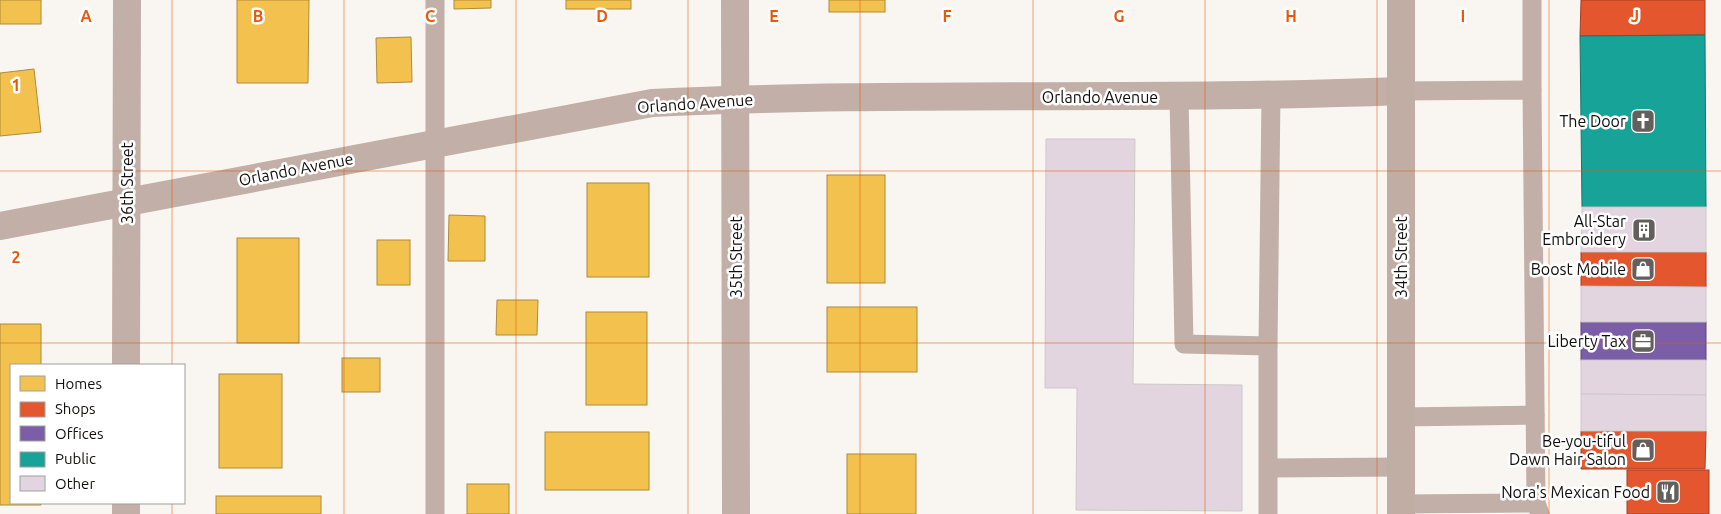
<svg xmlns="http://www.w3.org/2000/svg" width="1721" height="514" font-family="Ubuntu,sans-serif">
<style>
.homes{fill:#f2c14e;stroke:#ae8b3a}
.shops{fill:#e4572e;stroke:#a44124}
.offices{fill:#7b5ea7;stroke:#5b4678}
.public{fill:#17a398;stroke:#15766e}
.building{fill:#e3d5e0;stroke:#ccc9c9}
.lines{fill:none;stroke-linecap:round;stroke-linejoin:round}
.lane{stroke:#c2afa7;stroke-width:19}
.street{stroke:#c2afa7;stroke-width:28}
.secondary{stroke:#c0ada4;stroke-width:28}
.grid{fill:none;stroke:#e8590c;stroke-width:1;stroke-opacity:0.55}
.labels{text-anchor:middle;dominant-baseline:central;stroke-width:5;stroke-linejoin:round;paint-order:stroke}
.street-label{font-size:16px;fill:#100e0c;stroke:#fff}
.poi-label{font-size:16px;fill:#100e0c;stroke:#fff;text-anchor:end}
.grid-label{font-size:16px;text-anchor:middle;font-weight:bold;fill:#e8590c;stroke:#fff;stroke-width:5;stroke-linejoin:round;paint-order:stroke}
</style>
<rect width="100%" height="100%" fill="#f9f6f2"/>
<g class="homes">
<rect x="0" y="0" width="41" height="24"/>
<polygon points="237,0 309,0 308,83 237,83"/>
<polygon points="454,0 491,0 491,8 454,9"/>
<rect x="566" y="0" width="65" height="9"/>
<rect x="829" y="0" width="56" height="12"/>
<polygon points="411,37 412,82 377,83 376,38"/>
<polygon points="34,69 41,132 0,136 0,73"/>
<rect x="827" y="175" width="58" height="108"/>
<rect x="587" y="183" width="62" height="94"/>
<polygon points="449,215 485,216 485,261 448,261"/>
<rect x="237" y="238" width="62" height="105"/>
<rect x="377" y="240" width="33" height="45"/>
<polygon points="497,300 538,300 537,335 496,335"/>
<rect x="827" y="307" width="90" height="65"/>
<rect x="586" y="312" width="61" height="93"/>
<polygon points="0,324 41,324 41,365 11,365 11,503 41,503 41,505 0,505"/>
<rect x="342" y="358" width="38" height="34"/>
<rect x="219" y="374" width="63" height="94"/>
<rect x="545" y="432" width="104" height="58"/>
<rect x="847" y="454" width="69" height="60"/>
<rect x="467" y="484" width="42" height="30"/>
<rect x="216" y="496" width="105" height="18"/>
</g>
<g class="shops">
<polygon points="1581,0 1705,0 1705,35 1580,36"/>
<polygon points="1581,252 1706,252 1706,287 1581,286"/>
<polygon points="1581,431 1706,431 1705,469 1581,469"/>
<rect x="1627" y="470" width="82" height="44"/>
</g>
<rect class="offices" x="1581" y="322" width="125" height="38"/>
<polygon class="public" points="1705,35 1706,207 1582,207 1580,36"/>
<g class="building">
<polygon points="1046,139 1135,139 1133,384 1242,385 1242,511 1076,510 1077,388 1045,388"/>
<polygon points="1582,207 1706,207 1706,252 1581,252"/>
<polygon points="1581,286 1706,287 1706,322 1581,322"/>
<polygon points="1581,360 1706,360 1706,395 1581,394"/>
<polygon points="1581,394 1706,395 1706,431 1581,431"/>
</g>
<g class="lines">
<g class="lane">
<polyline points="1532,90 1532,0"/>
<polyline points="1401,91 1532,90 1536,503 1540,514"/>
<polyline points="1179,96 1184,344 1268,346 1271,94"/>
<polyline points="1268,346 1268,514"/>
<polyline points="1401,417 1535,415"/>
<polyline points="1269,468 1401,467"/>
<polyline points="1401,504 1536,503"/>
<polyline points="435,514 435,0"/>
</g>
<g class="street">
<polyline points="735,0 736,514"/>
<path d="M0 226 652 103C902 91 1152 101 1401 91"/>
<polyline points="126,365 127,0"/>
<polyline points="126,514 126,503"/>
</g>
<polyline class="secondary" points="1401,514 1401,0"/>
</g>
<path class="grid" d="M172 0V365M344 0V514M516 0V514M688 0V514M860 0V514M1033 0V514M1205 0V514M1377 0V514M1549 0V514M0 171H1721M0 343H1721M172 503V514"/>
<defs>
<g id="church-square" transform="scale(1.25)"><rect x="-9" y="-9" width="18" height="18" rx="4" fill="#625f5c" stroke="#fff"/><path d="M-1.2-6h2.4v3.5h3.3v2.4h-3.3V6h-2.4V-.1h-3.3v-2.4h3.3Z" fill="#fff"/></g>
<g id="building-square" transform="scale(1.25)"><rect x="-9" y="-9" width="18" height="18" rx="4" fill="#625f5c" stroke="#fff"/><path d="M-4-6H4V6H1V3H-1V6H-4ZM-2.5-4.3h1.7v1.8h-1.7ZM.8-4.3h1.7v1.8H.8ZM-2.5-1h1.7V.8h-1.7ZM.8-1h1.7V.8H.8Z" fill="#fff"/></g>
<g id="shop-square" transform="scale(1.25)"><rect x="-9" y="-9" width="18" height="18" rx="4" fill="#625f5c" stroke="#fff"/><path d="M-5-2.5h2.3a2.7 3.5 0 0 1 5.4 0H5L5.5 6h-11ZM-1.5-2.5h3a1.5 2.3 0 0 0-3 0Z" fill="#fff"/></g>
<g id="office-square" transform="scale(1.25)"><rect x="-9" y="-9" width="18" height="18" rx="4" fill="#625f5c" stroke="#fff"/><path d="M-6-3h4V-5.5h4V-3h4V5H-6ZM-1-4.5V-3h2v-1.5ZM-6 0V1H6V0Z" fill="#fff"/></g>
<g id="restaurant-square" transform="scale(1.25)"><rect x="-9" y="-9" width="18" height="18" rx="4" fill="#625f5c" stroke="#fff"/><path d="M-5-6h1v4h1v-4h1v4h1v-4h1v5L-1.5 .5V6h-2V.5L-5-1ZM5-6V6H3V1.5H1.5Q1.5-4 5-6Z" fill="#fff"/></g>
</defs>
<g fill-rule="evenodd">
<use href="#church-square" x="1643" y="121"/>
<use href="#building-square" x="1644" y="230"/>
<use href="#shop-square" x="1643" y="269"/>
<use href="#office-square" x="1643" y="341"/>
<use href="#shop-square" x="1643" y="450"/>
<use href="#restaurant-square" x="1668" y="492"/>
</g>
<g class="labels">
<g class="street-label">
<text x="1100" y="97">Orlando Avenue</text>
<text transform="translate(695 103) rotate(-4)">Orlando Avenue</text>
<text transform="translate(296 169) rotate(-11)">Orlando Avenue</text>
<text transform="translate(127 183) rotate(-90)">36th Street</text>
<text transform="translate(736 257) rotate(-90)">35th Street</text>
<text transform="translate(1401 257) rotate(-90)">34th Street</text>
</g>
<g class="poi-label">
<text x="1626" y="121">The Door</text>
<text x="1626" y="221">All-Star<tspan x="1626" dy="18">Embroidery</tspan></text>
<text x="1626" y="269">Boost Mobile</text>
<text x="1626" y="341">Liberty Tax</text>
<text x="1626" y="441">Be-you-tiful<tspan x="1626" dy="18">Dawn Hair Salon</tspan></text>
<text x="1650" y="492">Nora's Mexican Food</text>
</g>
</g>
<g class="grid-label">
<text x="86" y="22">A</text>
<text x="258" y="22">B</text>
<text x="430" y="22">C</text>
<text x="602" y="22">D</text>
<text x="774" y="22">E</text>
<text x="947" y="22">F</text>
<text x="1119" y="22">G</text>
<text x="1291" y="22">H</text>
<text x="1463" y="22">I</text>
<text x="1635" y="22">J</text>
<text x="16" y="91">1</text>
<text x="16" y="263">2</text>
</g>
<rect x="10" y="364" width="175" height="140" fill="#ffffff" stroke="#9f9f9e"/>
<rect x="20" y="376" width="25" height="15" fill="#f2c14e" stroke="#9f9f9e"/>
<text x="55" y="389" font-size="15" fill="#100e0c">Homes</text>
<rect x="20" y="402" width="25" height="15" fill="#e4572e" stroke="#9f9f9e"/>
<text x="55" y="414" font-size="15" fill="#100e0c">Shops</text>
<rect x="20" y="426" width="25" height="15" fill="#7b5ea7" stroke="#9f9f9e"/>
<text x="55" y="439" font-size="15" fill="#100e0c">Offices</text>
<rect x="20" y="452" width="25" height="15" fill="#17a398" stroke="#9f9f9e"/>
<text x="55" y="464" font-size="15" fill="#100e0c">Public</text>
<rect x="20" y="476" width="25" height="15" fill="#e3d5e0" stroke="#9f9f9e"/>
<text x="55" y="489" font-size="15" fill="#100e0c">Other</text>
</svg>
